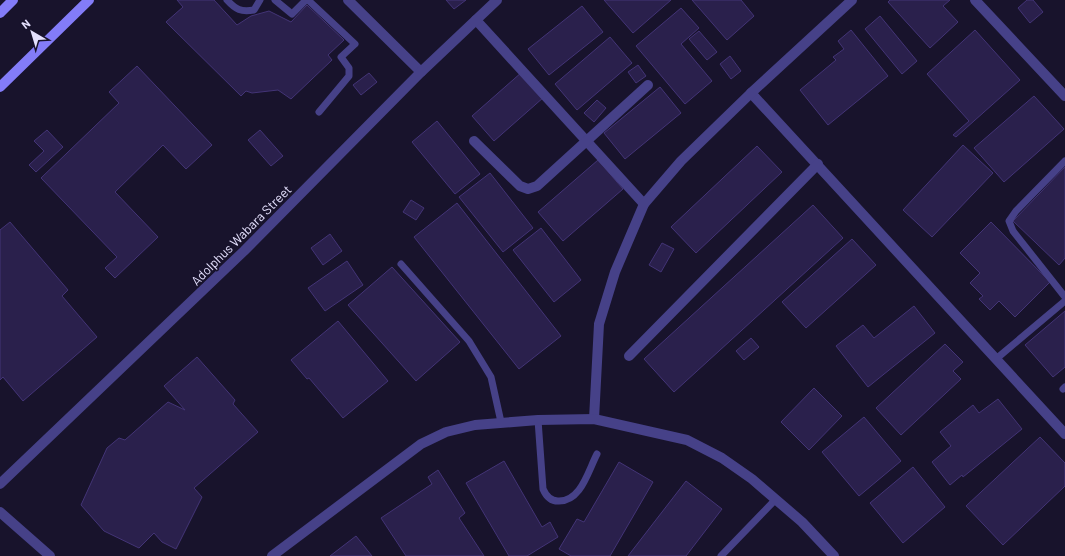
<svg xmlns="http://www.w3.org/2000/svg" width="1065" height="556" font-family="Barlow,sans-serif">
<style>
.building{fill:#2a204c;stroke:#433476}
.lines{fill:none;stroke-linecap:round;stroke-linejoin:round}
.service{stroke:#464188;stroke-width:7}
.minor{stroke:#464188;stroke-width:10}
.secondary{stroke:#837cf8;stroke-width:10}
.labels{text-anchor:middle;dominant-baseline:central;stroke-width:3.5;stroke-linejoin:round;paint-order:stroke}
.street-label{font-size:13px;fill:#e4e0fd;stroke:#18132c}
</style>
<rect width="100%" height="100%" fill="#18132c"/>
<g class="building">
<polygon points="177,0 214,0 237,25 251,16 269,11 291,22 307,5 344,40 328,55 332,60 291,99 278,90 252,93 246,91 241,96 166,22 183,7"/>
<polygon points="446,0 466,0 454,9"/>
<polygon points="604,0 671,0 633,33"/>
<polygon points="692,0 741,0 754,16 727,40"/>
<polygon points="890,0 950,0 943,6 958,22 930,48 888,2"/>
<polygon points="1027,0 1033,0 1043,12 1030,23 1018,8"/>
<polygon points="582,6 603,32 549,75 528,49"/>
<polygon points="681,8 699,28 681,44 712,81 685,104 636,46"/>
<polygon points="880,16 917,61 902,74 865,29"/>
<polygon points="851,30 888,76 828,125 800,90 836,60 833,57 844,49 838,41"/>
<polygon points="975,30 1020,80 956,137 953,135 969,121 927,74"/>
<polygon points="699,31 717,52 707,60 689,39"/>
<polygon points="610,37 632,63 577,110 555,84"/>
<polygon points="730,56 741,71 731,79 720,64"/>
<polygon points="638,65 646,76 636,83 628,72"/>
<polygon points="137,66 212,145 186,169 163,145 115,192 158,237 115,278 105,268 117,257 41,178 119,103 109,92"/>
<polygon points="522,72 544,97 494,141 472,116"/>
<polygon points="369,73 377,82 361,95 353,85"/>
<polygon points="660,87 681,113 625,159 604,133"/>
<polygon points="1034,96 1064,129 1004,182 974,148"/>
<polygon points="597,100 606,108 594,122 584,113"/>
<polygon points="437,121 480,174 455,194 412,142"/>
<polygon points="47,130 63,147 36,172 29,165 44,151 34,141"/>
<polygon points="260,130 283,156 271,166 248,140"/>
<polygon points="963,145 993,173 932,237 903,210"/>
<polygon points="757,146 782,172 696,253 671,227"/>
<polygon points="598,160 623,189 563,241 538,212"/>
<polygon points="1065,167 1065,258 1059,265 1013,221"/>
<polygon points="490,173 533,228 503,252 459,197"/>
<polygon points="411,200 424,208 416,220 403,212"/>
<polygon points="457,203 561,336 519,369 414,237"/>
<polygon points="813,205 843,238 674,392 644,359"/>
<polygon points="10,222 68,290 62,296 97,337 23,401 3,377 0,380 0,230"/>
<polygon points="991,222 1050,282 1015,317 999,301 990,310 979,299 983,296 970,283 980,273 960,253"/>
<polygon points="541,228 581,280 554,302 513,250"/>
<polygon points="330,234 342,251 323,265 311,248"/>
<polygon points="852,239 876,265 806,328 782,302"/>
<polygon points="662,243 674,249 661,272 649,265"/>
<polygon points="347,261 363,285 325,311 308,288"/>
<polygon points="392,267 460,342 416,381 348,305"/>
<polygon points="914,306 935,333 868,387 836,346 863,325 874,338"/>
<polygon points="1065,311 1065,367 1053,377 1025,345"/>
<polygon points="338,321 388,381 343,418 309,378 307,379 291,360"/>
<polygon points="751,338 759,347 744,360 736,351"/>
<polygon points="945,344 963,362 953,371 961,379 901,435 876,408"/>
<polygon points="197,357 235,400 233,404 258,432 194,488 202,497 176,549 162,542 154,533 139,548 104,531 81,505 107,448 119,438 125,440 168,402 185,410 164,386"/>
<polygon points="814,388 842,416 809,450 781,422"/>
<polygon points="998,399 1022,429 963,477 962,475 950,485 932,462 951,446 940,432 973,405 979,413"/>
<polygon points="864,417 901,461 859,496 822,452"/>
<polygon points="1040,437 1065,463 1065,486 1003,545 966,506"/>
<polygon points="504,461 542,527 550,522 558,537 527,556 509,556 466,483"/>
<polygon points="619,462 653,482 610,556 571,556 559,549 577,519 584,522"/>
<polygon points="913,467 945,507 903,543 870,503"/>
<polygon points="438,470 465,513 459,518 484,556 406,556 381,518 432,484 428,477"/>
<polygon points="686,481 722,509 686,556 628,556"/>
<polygon points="356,536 372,556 330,556"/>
</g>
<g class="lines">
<g class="service">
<path d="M227 0C236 10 241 12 254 10L260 0"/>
<polyline points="275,0 292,14 306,0"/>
<polyline points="308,0 355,44 341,57 349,68 349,76 319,112"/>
<polyline points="1065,161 1016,211 1009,221 1013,231 1065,297"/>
<polyline points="401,264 469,341 491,377 501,422"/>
<polyline points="996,359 1065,301"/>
<polyline points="1063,389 1065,387"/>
<path d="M538 420 543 489C546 496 550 501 558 501 581 502 588 471 597 454"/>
<polyline points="721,556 776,499"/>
</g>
<g class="minor">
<polyline points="348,0 421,72"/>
<polyline points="975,0 1065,96"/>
<polyline points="476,20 644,204"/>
<polyline points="751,93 1065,434"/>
<polyline points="474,141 520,186 528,189 537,186 648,85"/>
<polyline points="629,356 818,164"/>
<polyline points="594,419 599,324 615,272 644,204 681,161 751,93 852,0"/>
<polyline points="0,484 244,251 421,72 497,0"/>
<polyline points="0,512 50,556"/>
<polyline points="272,556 421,444 446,432 475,425 538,420 594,419 687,440 722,458 752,479 802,522 834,556"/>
</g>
<g class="secondary">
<polyline points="0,13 13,0"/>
<polyline points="0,87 89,0"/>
</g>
</g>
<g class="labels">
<g class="street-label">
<text transform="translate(241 235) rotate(-45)">Adolphus Wabara Street</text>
</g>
</g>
<g transform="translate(32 32) rotate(322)" stroke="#18132c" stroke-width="3" paint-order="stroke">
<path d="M0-3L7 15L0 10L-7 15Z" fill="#e4e0fd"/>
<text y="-6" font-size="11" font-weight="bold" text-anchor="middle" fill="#e4e0fd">N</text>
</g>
</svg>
